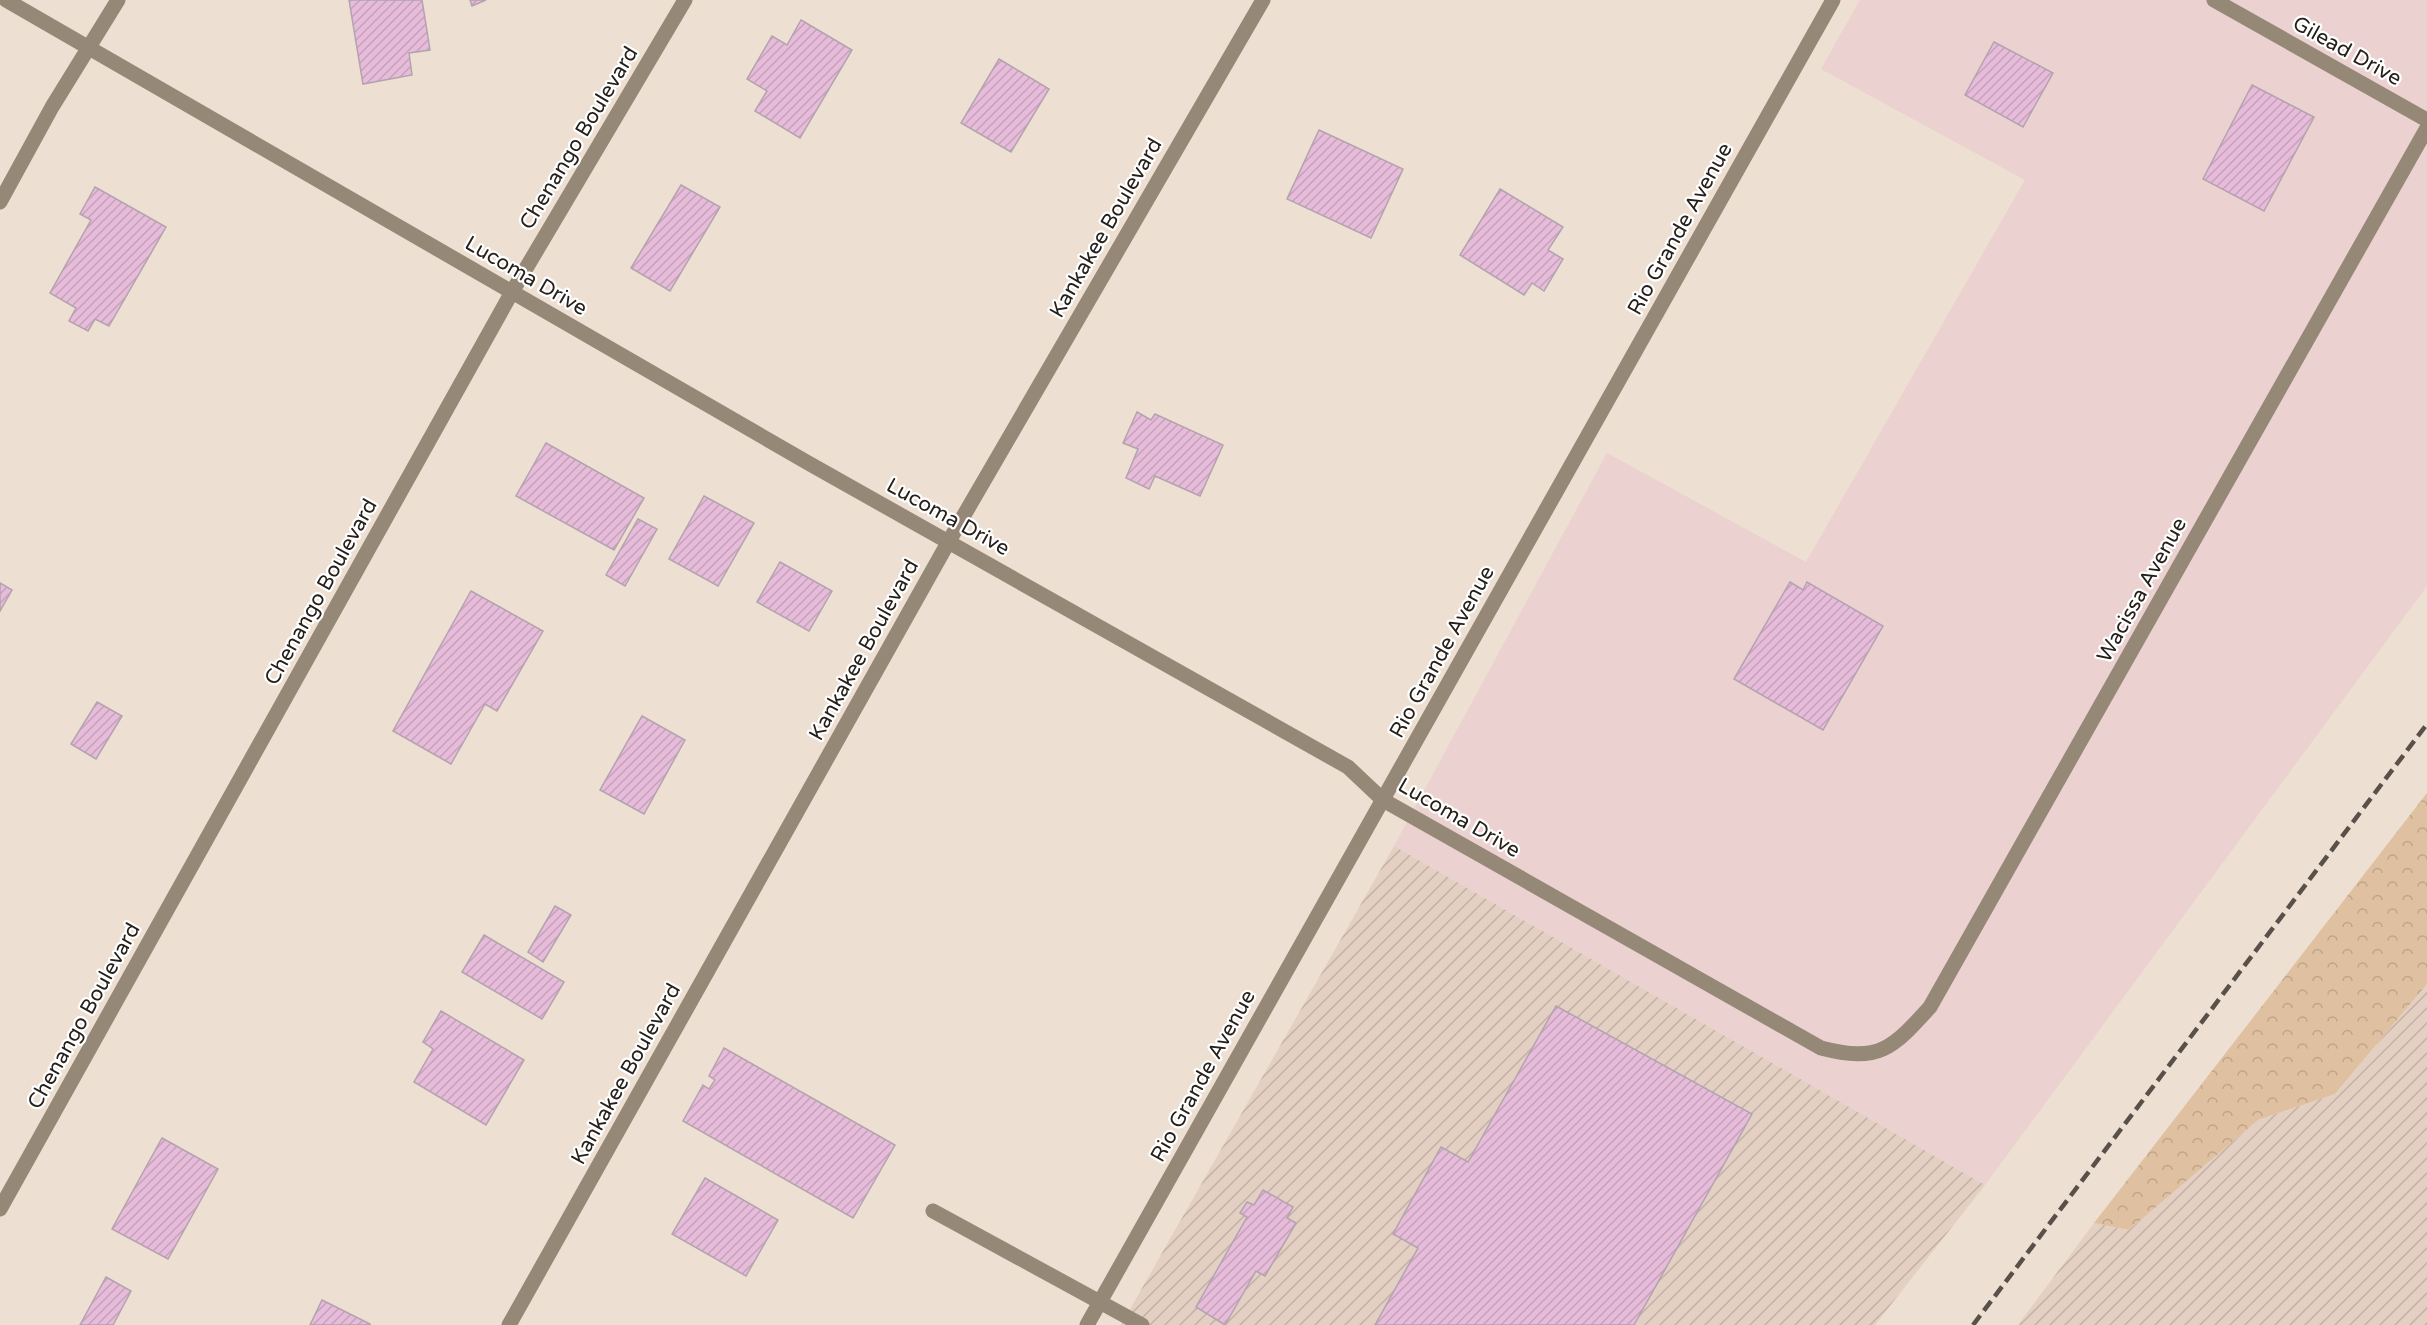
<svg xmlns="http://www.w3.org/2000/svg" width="2427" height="1325" font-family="'Varela Round',sans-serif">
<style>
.commercial{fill:#ebd1cf}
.industrial{fill:url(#industrial-furrows)}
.forest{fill:url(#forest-crowns)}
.building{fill:url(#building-hatch);stroke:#b3a3ae;stroke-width:1.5}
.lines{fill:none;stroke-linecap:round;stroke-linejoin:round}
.lane{stroke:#958877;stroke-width:15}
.street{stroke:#958877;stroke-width:15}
.rail{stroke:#585049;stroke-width:4.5;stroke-dasharray:12 6;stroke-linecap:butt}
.labels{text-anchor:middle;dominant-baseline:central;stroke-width:4.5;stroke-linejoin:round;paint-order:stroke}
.street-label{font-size:21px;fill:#25201b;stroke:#fff}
</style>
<defs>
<pattern id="industrial-furrows" width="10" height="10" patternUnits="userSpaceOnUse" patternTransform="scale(1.5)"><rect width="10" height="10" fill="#e4cfc3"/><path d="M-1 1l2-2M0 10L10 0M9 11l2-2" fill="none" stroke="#c3b1a7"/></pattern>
<pattern id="forest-crowns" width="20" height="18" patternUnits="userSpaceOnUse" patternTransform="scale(1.5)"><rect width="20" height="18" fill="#dfc0a0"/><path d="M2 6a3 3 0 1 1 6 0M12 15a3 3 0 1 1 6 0" fill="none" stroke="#bfa589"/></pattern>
<pattern id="building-hatch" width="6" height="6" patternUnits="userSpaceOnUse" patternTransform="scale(1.5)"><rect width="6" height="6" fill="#e7bcdb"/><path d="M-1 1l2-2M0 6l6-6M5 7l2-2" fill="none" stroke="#c6a1bb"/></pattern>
</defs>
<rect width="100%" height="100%" fill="#eddfd1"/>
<polygon class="commercial" points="1860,0 2427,0 2427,586 1985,1185 1394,846 1607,453 1806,562 2025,180 1821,69"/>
<g class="industrial">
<polygon points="1394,846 1985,1185 1875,1325 1121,1325"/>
<polygon points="2427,984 2427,1325 2018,1325 2094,1223 2129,1230 2258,1120 2335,1094"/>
</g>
<polygon class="forest" points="2427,793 2427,984 2335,1094 2258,1120 2129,1230 2094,1223"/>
<g class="building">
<polygon points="349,0 422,0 430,50 409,53 412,75 363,84"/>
<polygon points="470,0 486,0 472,6"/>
<polygon points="801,20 852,50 800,138 755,111 767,91 747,79 772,36 787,45"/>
<polygon points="1994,42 2053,73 2023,127 1965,95"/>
<polygon points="999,59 1049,89 1011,152 961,123"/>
<polygon points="2252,85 2314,117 2264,211 2203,179"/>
<polygon points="1319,130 1403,169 1371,238 1287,199"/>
<polygon points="681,185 720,207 670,291 631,268"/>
<polygon points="95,187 166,227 109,326 95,319 88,331 69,321 76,308 50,293 91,220 80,214"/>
<polygon points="1500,189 1563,227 1548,250 1563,259 1544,291 1532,283 1524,295 1460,255"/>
<polygon points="1137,412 1151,420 1155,414 1223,445 1200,496 1155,476 1149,489 1126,478 1138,449 1123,443"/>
<polygon points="546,443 644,498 614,550 516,496"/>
<polygon points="704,496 754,523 718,586 669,559"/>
<polygon points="638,519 657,529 625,586 606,575"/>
<polygon points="780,562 832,591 809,631 757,602"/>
<polygon points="1790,582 1803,590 1807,582 1883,626 1823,730 1734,679"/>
<polygon points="0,583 12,590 0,611"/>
<polygon points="471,591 543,631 497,711 485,704 451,764 393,731"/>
<polygon points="97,702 122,716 96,759 71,744"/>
<polygon points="642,716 685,740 644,814 600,790"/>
<polygon points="555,906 571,915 543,962 528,952"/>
<polygon points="484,935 564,982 542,1019 462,972"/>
<polygon points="1556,1006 1752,1114 1634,1325 1375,1325 1418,1248 1393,1234 1441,1147 1468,1162"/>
<polygon points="441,1011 524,1060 486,1125 414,1082 433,1049 423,1042"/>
<polygon points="724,1048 895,1145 853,1218 683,1121 703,1085 709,1089 715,1080 709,1076"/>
<polygon points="162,1138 218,1169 168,1259 112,1229"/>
<polygon points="705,1178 778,1220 746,1276 672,1234"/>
<polygon points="1263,1190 1293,1207 1287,1218 1296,1223 1265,1276 1256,1271 1225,1325 1196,1307 1247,1217 1240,1213 1247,1202 1254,1205"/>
<polygon points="106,1277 131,1291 113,1325 80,1325"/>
<polygon points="322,1300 370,1324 370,1325 310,1325"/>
</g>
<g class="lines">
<polyline class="lane" points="933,1211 1142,1325"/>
<g class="street">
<path d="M6 0 810 464 1348 767 1383 800 1821 1048C1879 1063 1892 1049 1930 1007L2427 128"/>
<polyline points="2214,0 2427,120"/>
<polyline points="0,202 52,107 118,0"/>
<polyline points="0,1209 512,292 685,0"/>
<polyline points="509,1325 949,541 1263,0"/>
<polyline points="1087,1325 1833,0"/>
</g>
<polyline class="rail" points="1973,1325 2427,724"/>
</g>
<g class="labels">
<g class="street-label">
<text transform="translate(2347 51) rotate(29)">Gilead Drive</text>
<text transform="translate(579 138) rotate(-59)">Chenango Boulevard</text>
<text transform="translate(1106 228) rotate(-60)">Kankakee Boulevard</text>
<text transform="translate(1680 229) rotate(-61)">Rio Grande Avenue</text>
<text transform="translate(526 276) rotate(30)">Lucoma Drive</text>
<text transform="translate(948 517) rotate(29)">Lucoma Drive</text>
<text transform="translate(2142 590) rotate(-61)">Wacissa Avenue</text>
<text transform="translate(321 592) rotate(-61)">Chenango Boulevard</text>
<text transform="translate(864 650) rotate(-61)">Kankakee Boulevard</text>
<text transform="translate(1442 652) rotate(-61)">Rio Grande Avenue</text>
<text transform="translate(1459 818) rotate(30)">Lucoma Drive</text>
<text transform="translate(84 1016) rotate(-61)">Chenango Boulevard</text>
<text transform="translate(626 1074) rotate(-61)">Kankakee Boulevard</text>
<text transform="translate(1203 1076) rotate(-61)">Rio Grande Avenue</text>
</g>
</g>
</svg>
